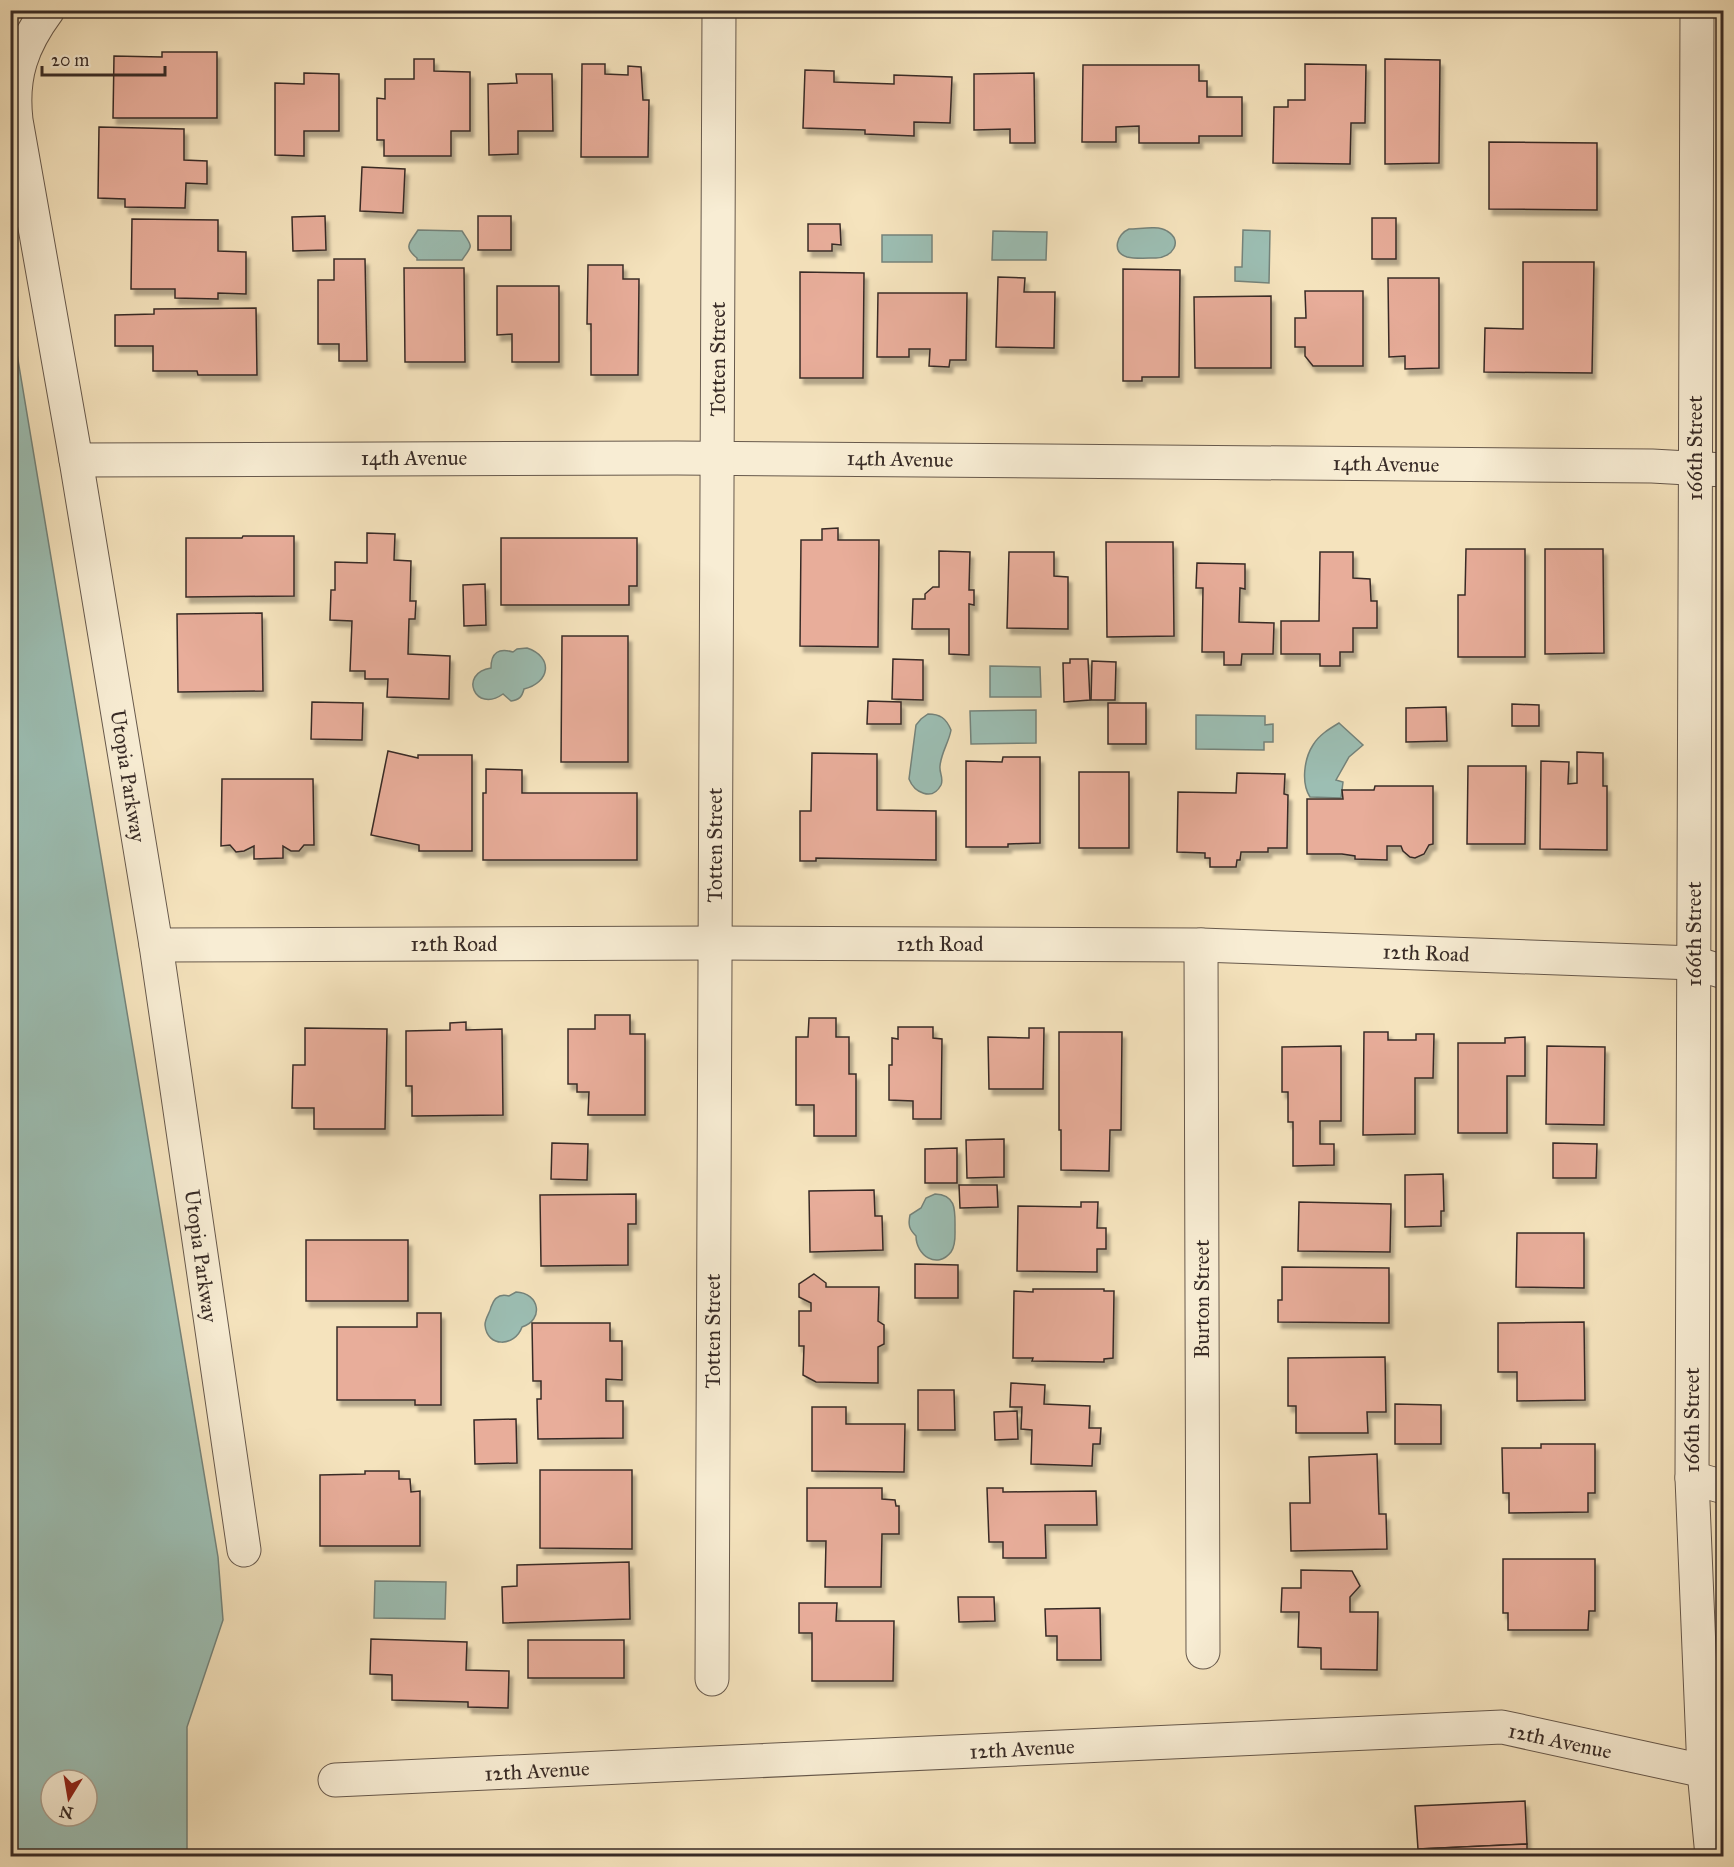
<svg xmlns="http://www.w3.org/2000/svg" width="1734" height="1867" font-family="'IM FELL Great Primer',serif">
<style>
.water{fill:#9cbeb3;stroke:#74837b;stroke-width:1.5;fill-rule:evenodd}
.building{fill:#e8ad9a;stroke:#382b26;stroke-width:1.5;filter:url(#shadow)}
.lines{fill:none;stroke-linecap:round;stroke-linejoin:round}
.minor-casing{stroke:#67594c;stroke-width:35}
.minor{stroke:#f8edd4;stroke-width:33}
.labels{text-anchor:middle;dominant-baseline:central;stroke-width:6;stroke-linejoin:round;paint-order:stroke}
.street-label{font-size:21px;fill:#382b26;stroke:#f8edd4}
</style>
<defs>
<filter id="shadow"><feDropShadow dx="3.5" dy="6" stdDeviation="1.5" flood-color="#0004"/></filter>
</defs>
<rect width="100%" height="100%" fill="#f5e3bd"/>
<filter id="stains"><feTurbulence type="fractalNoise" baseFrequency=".00333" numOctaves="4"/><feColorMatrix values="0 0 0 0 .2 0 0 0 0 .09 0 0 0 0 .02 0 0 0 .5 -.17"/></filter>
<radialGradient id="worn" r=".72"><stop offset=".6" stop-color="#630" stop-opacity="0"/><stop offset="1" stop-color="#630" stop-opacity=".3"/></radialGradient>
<g class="water">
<path d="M1129 229C1140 229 1158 225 1167 231 1184 241 1172 258 1156 258 1147 258 1135 259 1127 257 1111 252 1117 234 1129 229Z"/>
<path d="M418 230 462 231C473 248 473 244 462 260H417V258C402 246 411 242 418 230Z"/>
<polygon points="1243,230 1270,231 1269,283 1235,281 1235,267 1242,267"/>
<polygon points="993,231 1047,232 1046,260 992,260"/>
<rect x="882" y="235" width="50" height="27"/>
<path d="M10 312 218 1557 223 1620 187 1727V1856H11ZM51 1780H87V1816H51Z"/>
<path d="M527 648C554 657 550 683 524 689 522 697 519 700 511 701L503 694C475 714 458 673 491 668 491 652 499 648 513 652L517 649Z"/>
<polygon points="990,666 1040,667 1041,697 990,697"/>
<polygon points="1036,710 1036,743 971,744 970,711"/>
<path d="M928 714C940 714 946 718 951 730 949 742 941 753 940 766 939 773 944 778 941 785 932 802 914 792 909 779L916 725 921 719Z"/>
<polygon points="1196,715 1265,716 1265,725 1273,724 1273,742 1264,742 1264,750 1196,749"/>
<path d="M1339 723 1363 745 1349 757 1336 780 1343 782 1341 798 1310 797C1301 783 1304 759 1313 745 1319 735 1329 729 1339 723Z"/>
<path d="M935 1194C957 1195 955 1211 955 1229 955 1236 956 1245 951 1252 937 1270 916 1255 916 1236 909 1229 908 1225 910 1215L921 1208 926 1198Z"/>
<path d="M516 1292C540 1293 544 1320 522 1327 515 1347 487 1348 485 1325 485 1318 490 1313 491 1307 494 1298 499 1293 509 1296Z"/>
<polygon points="375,1581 446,1582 445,1619 374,1618"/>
</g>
<g class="building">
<polygon points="162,52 217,52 217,118 113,118 114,56 162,57"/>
<polygon points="414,59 434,59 434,71 470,72 470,131 451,131 451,156 384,156 384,140 377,140 377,98 385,99 385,79 414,79"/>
<polygon points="1385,59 1440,60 1439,163 1385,164"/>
<polygon points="582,64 605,64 605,74 628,75 628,66 641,67 643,100 649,100 648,157 581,157"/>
<polygon points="1305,64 1366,65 1365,123 1351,123 1350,164 1273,163 1274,107 1288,107 1288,100 1305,100"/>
<polygon points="1083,65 1199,65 1199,81 1207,81 1207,97 1242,97 1242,136 1199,136 1199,143 1139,143 1139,126 1116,127 1116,142 1082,142"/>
<polygon points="805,70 834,71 834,82 894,84 894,75 952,77 950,123 914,122 914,136 865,134 865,130 803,128"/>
<polygon points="304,73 339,74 339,131 304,131 304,156 275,155 275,83 304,84"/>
<polygon points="1034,73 1035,143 1010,143 1010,129 974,130 974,74"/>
<polygon points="516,74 552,74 553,131 518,131 518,154 489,155 488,84 517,83"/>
<polygon points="99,127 184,129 184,160 207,161 207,184 186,183 185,208 125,207 125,199 98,198"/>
<polygon points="1489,142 1597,143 1597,210 1489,209"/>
<polygon points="362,167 405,169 403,213 360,211"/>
<polygon points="325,216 326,250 293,251 292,217"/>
<rect x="478" y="216" width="33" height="34"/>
<rect x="1372" y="218" width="24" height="41"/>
<polygon points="132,219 218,220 218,251 246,252 246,294 218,293 218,299 175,298 175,289 131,289"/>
<polygon points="808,224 840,224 841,245 832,244 832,251 808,251"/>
<polygon points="334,259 365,259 367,361 339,361 339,344 318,344 318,280 334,280"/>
<polygon points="1523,262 1594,262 1592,373 1484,372 1485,328 1523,329"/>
<polygon points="588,265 623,265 623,279 639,279 638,375 591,375 591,324 587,324"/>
<polygon points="404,268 464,268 465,362 405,362"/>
<polygon points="1123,269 1180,270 1179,377 1142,377 1142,381 1123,381"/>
<polygon points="800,272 864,273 863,378 800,378"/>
<polygon points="998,277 1025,278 1024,292 1055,292 1054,348 996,347"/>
<polygon points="1388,278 1439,278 1439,368 1405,369 1405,356 1389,357"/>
<polygon points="497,286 559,286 559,362 512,362 512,334 497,335"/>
<polygon points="1305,291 1363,291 1363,366 1313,366 1305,356 1305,347 1295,347 1295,318 1306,318"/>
<polygon points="878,293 967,293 966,360 950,360 949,367 929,366 930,349 909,349 909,357 877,357"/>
<polygon points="1271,296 1271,368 1195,368 1194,297"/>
<polygon points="256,308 257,375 198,375 197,371 153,371 153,346 115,346 115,315 154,314 154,309"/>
<polygon points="838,528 838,540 879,540 878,647 800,646 801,540 822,540 822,529"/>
<polygon points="367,533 395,534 394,560 411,561 410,601 416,601 415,619 409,619 408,654 450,656 449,699 387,697 388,679 365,679 365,671 350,671 352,621 330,620 331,590 335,590 335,562 367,563"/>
<polygon points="243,536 294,536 294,596 186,597 186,538 242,538"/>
<polygon points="501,538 637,538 637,586 629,586 629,605 501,605"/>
<polygon points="1106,542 1173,542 1174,636 1107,637"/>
<polygon points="1466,549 1525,549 1525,657 1458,657 1458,595 1465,595"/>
<polygon points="1545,549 1603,549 1604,653 1545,654"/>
<polygon points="939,551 970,552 969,590 974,590 974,605 969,604 969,655 949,654 949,629 912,629 913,599 925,599 925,594 933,587 939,587"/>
<polygon points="1009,552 1054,552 1054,576 1068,577 1068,629 1007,628"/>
<polygon points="1320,552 1353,552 1353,578 1370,579 1371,601 1377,601 1377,628 1353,628 1353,652 1340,652 1340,666 1320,666 1320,654 1281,654 1281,621 1319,621"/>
<polygon points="1197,563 1245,564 1245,589 1240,588 1239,622 1274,623 1273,654 1242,654 1241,665 1224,665 1224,652 1202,652 1203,588 1196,588"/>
<polygon points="485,584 486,625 464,626 463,585"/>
<polygon points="262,613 263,691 178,692 177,614"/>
<polygon points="562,636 628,636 628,762 561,762"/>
<polygon points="893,659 923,660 923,700 892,699"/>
<polygon points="1070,659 1088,659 1090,700 1064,702 1063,663 1070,663"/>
<polygon points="1092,661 1116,662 1115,700 1091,700"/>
<polygon points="868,701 901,702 901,724 867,724"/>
<polygon points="312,702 363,703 362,740 311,739"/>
<rect x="1108" y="703" width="38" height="41"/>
<polygon points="1512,704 1539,705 1539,726 1512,726"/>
<polygon points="1446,707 1447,741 1406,742 1406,708"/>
<polygon points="388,751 418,758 418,755 472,755 472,851 419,851 419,845 371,835"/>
<polygon points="1577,752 1603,753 1603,786 1607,786 1607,850 1540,849 1541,761 1569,762 1568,784 1577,783"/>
<polygon points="812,753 877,754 877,810 936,811 936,860 816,858 816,861 800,861 800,811 811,811"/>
<polygon points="1003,757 1040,757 1040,843 1008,844 1008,847 966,847 966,761 1002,762"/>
<polygon points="1468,766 1526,766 1525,844 1467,844"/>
<polygon points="486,769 522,770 522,793 637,793 637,860 483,860 483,793 486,793"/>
<rect x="1079" y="772" width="50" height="76"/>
<polygon points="1237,773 1285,774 1284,794 1288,795 1287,848 1268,848 1268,852 1241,852 1240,860 1237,860 1236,867 1210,867 1210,858 1205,858 1205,853 1177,852 1178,792 1236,793"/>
<polygon points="222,779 313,779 314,845 304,845 299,851 291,851 283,846 283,858 254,859 254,846 244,851 236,852 230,845 221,846"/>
<polygon points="1375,786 1433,786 1433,844 1429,845 1424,854 1415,858 1410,857 1403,851 1401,846 1387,846 1387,860 1355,859 1355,856 1342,854 1307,854 1307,799 1343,799 1342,790 1374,790"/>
<polygon points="595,1015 630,1015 630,1034 645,1034 645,1115 588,1115 589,1092 577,1092 577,1084 568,1084 568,1029 595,1029"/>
<polygon points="809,1018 836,1018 836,1037 849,1037 849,1074 856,1074 856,1136 814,1136 814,1105 796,1105 796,1037 808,1037"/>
<polygon points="466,1022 466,1030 502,1029 503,1115 412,1116 412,1086 406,1086 406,1031 450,1030 450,1023"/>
<polygon points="898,1027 933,1027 933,1038 942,1039 941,1119 913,1119 913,1101 889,1100 889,1065 892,1065 892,1038 898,1039"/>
<polygon points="305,1028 387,1029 385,1129 314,1129 314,1108 292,1108 293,1065 305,1065"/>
<polygon points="1029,1028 1044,1028 1043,1089 989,1089 988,1037 1029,1038"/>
<polygon points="1059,1032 1122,1032 1121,1130 1110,1130 1109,1171 1061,1170 1061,1130 1059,1130"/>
<polygon points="1364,1032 1388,1032 1388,1040 1416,1040 1416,1034 1434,1034 1433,1078 1415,1078 1415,1134 1363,1135"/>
<polygon points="1525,1037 1525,1076 1507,1076 1507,1133 1458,1133 1458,1043 1505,1043 1505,1038"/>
<polygon points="1341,1046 1341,1121 1320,1121 1320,1144 1334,1144 1334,1165 1293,1166 1293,1122 1288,1122 1288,1092 1282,1092 1282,1047"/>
<polygon points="1547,1046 1605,1047 1604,1125 1546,1124"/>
<polygon points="1004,1139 1004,1177 967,1178 966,1140"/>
<polygon points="552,1143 588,1144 587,1180 551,1179"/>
<polygon points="1553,1143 1597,1144 1596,1178 1553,1178"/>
<polygon points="957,1148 957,1183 925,1183 925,1149"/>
<polygon points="1443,1174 1444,1211 1441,1211 1441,1226 1405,1227 1405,1175"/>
<polygon points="959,1185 997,1185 998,1207 960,1208"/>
<polygon points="874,1190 875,1216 882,1216 883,1250 810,1252 809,1191"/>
<polygon points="636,1194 636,1224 628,1224 628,1265 541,1266 540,1195"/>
<polygon points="1081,1202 1098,1202 1097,1228 1106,1228 1106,1249 1097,1249 1097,1272 1017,1271 1018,1206 1081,1207"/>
<polygon points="1299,1202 1391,1204 1390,1252 1298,1251"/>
<polygon points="1517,1233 1584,1233 1584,1288 1516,1287"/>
<rect x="306" y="1240" width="102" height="61"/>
<polygon points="915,1264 958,1265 958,1298 915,1298"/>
<polygon points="1282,1267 1389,1268 1389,1323 1278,1322 1278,1300 1282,1300"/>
<polygon points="814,1274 826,1283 826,1287 879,1287 878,1321 884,1325 884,1344 878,1347 878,1383 816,1382 803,1375 804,1346 799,1346 799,1311 811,1311 811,1303 799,1297 799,1284"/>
<polygon points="1033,1289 1104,1289 1104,1291 1114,1291 1113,1358 1104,1359 1104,1362 1032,1361 1033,1358 1013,1358 1014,1291 1033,1292"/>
<polygon points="417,1313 441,1313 441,1405 415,1405 415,1400 337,1400 337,1327 417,1327"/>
<polygon points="1584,1322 1585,1400 1517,1401 1517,1372 1498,1372 1498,1323"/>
<polygon points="532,1323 610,1323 610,1341 622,1341 622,1380 606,1379 606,1401 623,1401 623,1438 538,1439 537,1399 541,1399 541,1381 533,1381"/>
<polygon points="1385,1357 1386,1412 1367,1412 1368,1433 1296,1433 1296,1406 1288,1406 1288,1358"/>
<polygon points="1011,1383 1045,1385 1044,1404 1090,1406 1089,1428 1101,1428 1100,1444 1093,1444 1092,1466 1031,1464 1032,1430 1021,1429 1022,1407 1010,1407"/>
<polygon points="918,1390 954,1390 955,1430 918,1430"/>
<polygon points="1395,1404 1441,1405 1441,1444 1395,1444"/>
<polygon points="812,1407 846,1407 846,1424 905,1424 904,1472 812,1471"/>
<polygon points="1017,1411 1018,1439 995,1440 994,1412"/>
<polygon points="516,1419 517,1463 475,1464 474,1420"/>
<polygon points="1541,1444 1595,1444 1595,1493 1588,1493 1588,1512 1509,1513 1509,1493 1503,1493 1502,1448 1541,1448"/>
<polygon points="1377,1454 1379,1514 1386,1514 1387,1549 1291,1551 1290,1503 1310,1503 1309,1457"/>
<polygon points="540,1470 632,1470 632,1549 540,1548"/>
<polygon points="365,1471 399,1471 399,1479 410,1479 411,1492 420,1491 420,1546 320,1546 320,1475 365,1474"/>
<polygon points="807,1488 882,1488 882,1499 895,1500 896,1506 899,1506 899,1534 882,1534 881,1587 825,1587 826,1541 807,1541"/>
<polygon points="987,1488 1003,1488 1003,1492 1096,1491 1097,1525 1045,1525 1046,1558 1003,1558 1003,1542 989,1542"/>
<polygon points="1503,1559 1595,1559 1595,1611 1589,1611 1588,1630 1508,1630 1508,1613 1503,1613"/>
<polygon points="629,1562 630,1619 503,1623 502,1587 517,1586 517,1565"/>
<polygon points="1301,1570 1352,1571 1360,1586 1350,1597 1350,1612 1378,1612 1377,1670 1321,1669 1321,1648 1298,1647 1299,1612 1281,1612 1282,1588 1301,1588"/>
<polygon points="958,1597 994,1597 995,1621 959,1622"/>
<polygon points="799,1603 837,1603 836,1621 894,1621 893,1681 812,1681 812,1633 799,1633"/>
<polygon points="1100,1608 1101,1660 1057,1660 1057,1636 1046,1636 1045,1609"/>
<polygon points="371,1639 467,1642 466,1670 509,1671 508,1708 468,1707 468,1702 392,1700 392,1675 370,1674"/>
<rect x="528" y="1640" width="96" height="38"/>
<polygon points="1525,1801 1527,1844 1418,1849 1415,1806"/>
<polygon points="1527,1844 1527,1856 1418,1856 1418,1849"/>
</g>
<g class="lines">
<g class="minor-casing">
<g id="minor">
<path d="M48 10C22 45 11 76 16 120L76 460 156 945 244 1550"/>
<polyline points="1697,10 1692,1478 1704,1771 1712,1856"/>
<polyline points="76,460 677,458 1652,466 1724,470"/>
<polyline points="156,945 715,943 1201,945 1694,963 1724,972"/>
<polyline points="1201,945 1203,1652"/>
<polyline points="1692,1478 1724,1487"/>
<polyline points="712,1679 719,10"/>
<polyline points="335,1780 1502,1727 1704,1771"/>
</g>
</g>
<use href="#minor" class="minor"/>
</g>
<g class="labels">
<g class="street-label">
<text transform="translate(718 359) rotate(-90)">Totten Street</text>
<text transform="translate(1695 448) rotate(-90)">166th Street</text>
<text x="414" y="458">14th Avenue</text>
<text transform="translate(900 459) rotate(1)">14th Avenue</text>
<text transform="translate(1386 464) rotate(1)">14th Avenue</text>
<text transform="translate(128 776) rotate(81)">Utopia Parkway</text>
<text transform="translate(715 845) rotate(-90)">Totten Street</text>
<text transform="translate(1694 934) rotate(-90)">166th Street</text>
<text x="454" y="944">12th Road</text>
<text x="940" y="944">12th Road</text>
<text transform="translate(1426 953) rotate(2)">12th Road</text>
<text transform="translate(201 1256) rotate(82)">Utopia Parkway</text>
<text transform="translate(1202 1299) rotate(-90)">Burton Street</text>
<text transform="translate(713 1331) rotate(-90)">Totten Street</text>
<text transform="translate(1692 1420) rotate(-90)">166th Street</text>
<text transform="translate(1560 1741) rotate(12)">12th Avenue</text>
<text transform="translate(1022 1749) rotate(-3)">12th Avenue</text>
<text transform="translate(537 1771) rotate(-3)">12th Avenue</text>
</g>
</g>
<rect width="1734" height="1867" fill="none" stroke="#f5e3bd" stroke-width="36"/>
<rect x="12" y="12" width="1710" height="1843" fill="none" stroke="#382b26" stroke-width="3"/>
<rect x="18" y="18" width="1698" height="1831" fill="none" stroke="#382b26" stroke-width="1.5"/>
<g transform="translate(69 1798) rotate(191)"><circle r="28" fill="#f8edd4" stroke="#ab9f8e" stroke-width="1.5"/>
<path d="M0-4.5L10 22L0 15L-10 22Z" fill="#8f2418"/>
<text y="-9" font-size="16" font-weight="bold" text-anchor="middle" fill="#382b26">N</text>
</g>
<path d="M42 66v9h123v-9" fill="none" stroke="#382b26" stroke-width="3"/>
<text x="51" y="66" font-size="18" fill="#382b26" stroke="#f8edd4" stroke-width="4.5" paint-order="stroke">20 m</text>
<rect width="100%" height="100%" filter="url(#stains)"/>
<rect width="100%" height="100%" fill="url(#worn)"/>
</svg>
